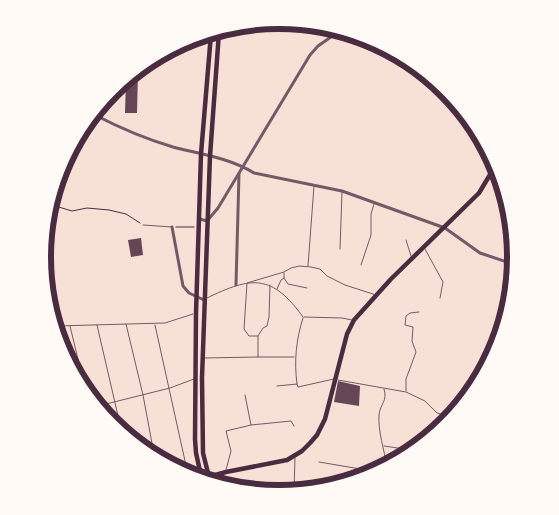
<svg xmlns="http://www.w3.org/2000/svg" width="559" height="515" font-family="Montserrat,sans-serif">
<style>
.building{fill:#644757}
.lines{fill:none;stroke-linecap:round;stroke-linejoin:round}
.path{stroke:#4a2c40;stroke-width:1}
.service{stroke:#755966;stroke-width:1}
.minor{stroke:#755966;stroke-width:3}
.primary{stroke:#4a2c40;stroke-width:4.5}
.rim{fill:none;stroke:#4a2c40;stroke-width:6}
</style>
<rect width="100%" height="100%" fill="#f7e1d7"/>
<g class="building">
<polygon points="138,72 137,113 125,113 126,80"/>
<polygon points="141,238 143,255 131,257 128,240"/>
<polygon points="338,381 360,386 359,406 334,402"/>
</g>
<g class="lines">
<g class="path">
<polyline points="52,205 72,211 87,208 109,210 126,214 140,223"/>
<polyline points="176,227 194,227"/>
</g>
<g class="service">
<polyline points="143,225 172,227"/>
<polyline points="406,240 411,256"/>
<polyline points="340,249 342,192"/>
<polyline points="425,249 443,282 440,298"/>
<polyline points="361,265 371,235 371,214 374,204"/>
<polyline points="308,266 314,186"/>
<polyline points="284,273 284,278 288,284 307,288"/>
<polyline points="277,289 281,280 284,278"/>
<path d="M207 298C252 276 272 274 303 317"/>
<polyline points="304,317 342,318 352,320"/>
<polyline points="126,324 143,395 154,454"/>
<polyline points="97,325 122,433"/>
<polyline points="155,325 187,470"/>
<polyline points="56,326 165,323 193,314"/>
<polyline points="70,326 84,384"/>
<polyline points="258,336 249,336 244,329 247,283 284,272 291,268 299,266 311,267 320,269 327,276 345,285 376,295"/>
<polyline points="258,357 294,357"/>
<polyline points="204,358 258,357 258,336 263,328 267,326 269,317 270,285"/>
<polyline points="338,380 406,392 425,401 437,413 451,417 452,419"/>
<path d="M297 384C294 361 296 340 303 318"/>
<polyline points="277,386 297,384 298,387 334,379"/>
<path d="M384 389C388 401 380 404 379 415 378 432 384 449 387 466"/>
<polyline points="406,391 406,379 416,352 412,341 413,327 405,325 406,316 410,313 419,312"/>
<polyline points="245,395 251,425"/>
<polyline points="98,406 170,388 194,379"/>
<polyline points="384,446 411,450"/>
<polyline points="319,462 378,472"/>
<polyline points="226,470 231,451 226,431 251,425 291,421 294,426"/>
<polyline points="180,471 197,470"/>
<polyline points="294,492 295,458"/>
</g>
<g class="minor">
<path d="M95 115C120 128 146 139 173 147 200 154 230 158 254 173L342 191 445 228 480 253 516 265"/>
<polyline points="200,219 207,221 218,208 310,55 318,46 338,32"/>
<polyline points="172,227 183,286 189,293 204,300"/>
<polyline points="236,285 239,174"/>
</g>
<g class="primary">
<polyline points="201,479 226,472 287,460 302,451 310,443 317,435 325,419 347,334 354,320 391,279 479,193 497,163"/>
<polyline points="202,480 196,453 195,439 196,313 201,154 211,34"/>
<polyline points="210,481 203,453 202,378 210,156 219,32"/>
</g>
</g>
<path d="M0 0H559V515H0ZM51 257a228 228 0 1 1 456 0a228 228 0 1 1-456 0Z" fill="#fffaf5" fill-rule="evenodd"/>
<path class="rim" d="M51 257a228 228 0 1 1 456 0a228 228 0 1 1-456 0Z"/>
</svg>
